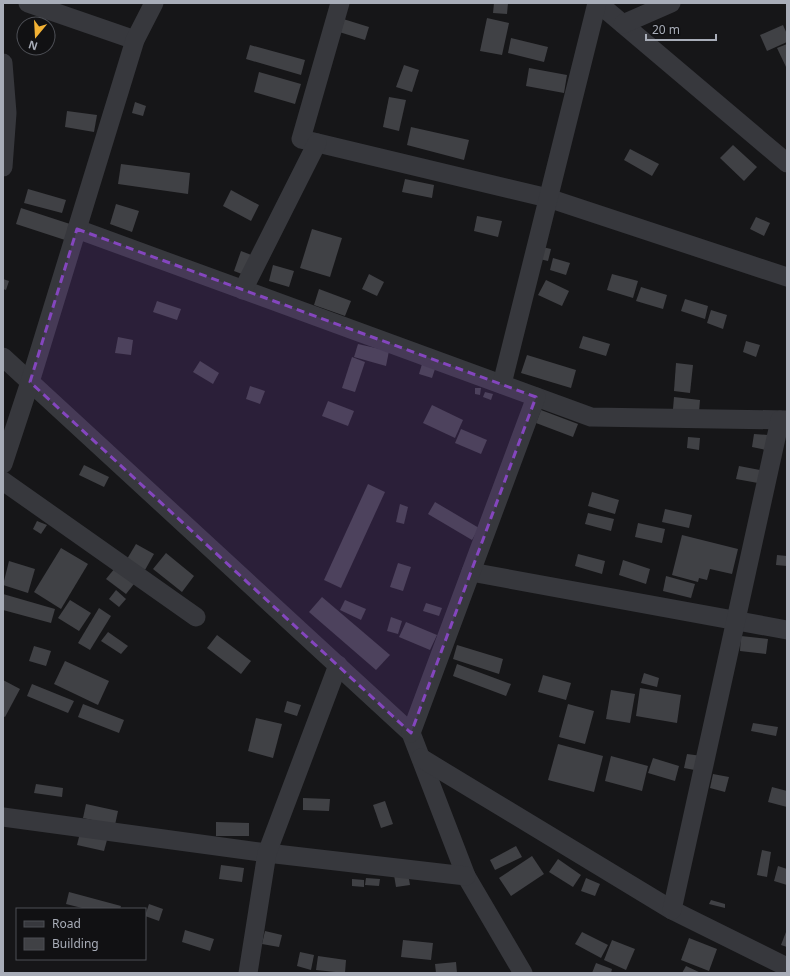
<svg xmlns="http://www.w3.org/2000/svg" width="790" height="976" font-family="'Noto Sans',sans-serif">
<style>
.building{fill:#404145}
.lines{fill:none;stroke-linecap:round;stroke-linejoin:round}
.street{stroke:#37383d;stroke-width:19}
.marked{fill:#8446be;fill-opacity:0.2;stroke:#8446be;stroke-width:3;stroke-dasharray:8 5;stroke-linejoin:round}
</style>
<rect width="100%" height="100%" fill="#161618"/>
<g class="building">
<polygon points="494,3 508,3 507,14 493,13"/>
<polygon points="340,18 369,27 365,40 336,31"/>
<polygon points="487,18 509,23 502,55 480,51"/>
<polygon points="783,25 787,34 787,42 767,51 760,35"/>
<polygon points="511,38 548,47 544,62 508,53"/>
<polygon points="787,44 787,69 777,48"/>
<polygon points="250,45 305,60 301,75 246,59"/>
<polygon points="404,65 419,70 412,92 396,87"/>
<polygon points="529,68 567,75 564,93 526,86"/>
<polygon points="259,72 301,84 295,104 254,92"/>
<polygon points="389,97 406,100 399,131 383,127"/>
<polygon points="135,102 146,106 143,116 132,113"/>
<polygon points="67,111 97,115 94,132 65,127"/>
<polygon points="411,127 469,140 464,160 407,145"/>
<polygon points="733,145 757,167 744,181 720,158"/>
<polygon points="630,149 659,164 652,176 624,160"/>
<polygon points="121,164 190,173 188,194 118,184"/>
<polygon points="405,179 434,185 432,198 402,192"/>
<polygon points="28,189 66,200 62,213 24,203"/>
<polygon points="231,190 259,205 251,221 223,206"/>
<polygon points="116,204 139,211 132,232 110,224"/>
<polygon points="21,208 70,224 65,240 16,224"/>
<polygon points="477,216 502,221 498,237 474,231"/>
<polygon points="756,217 770,223 764,236 750,229"/>
<polygon points="312,229 342,238 330,277 300,268"/>
<polygon points="538,246 551,249 548,261 535,258"/>
<polygon points="241,251 254,256 247,276 234,271"/>
<polygon points="553,258 570,263 566,275 550,270"/>
<polygon points="273,265 294,271 289,287 269,281"/>
<polygon points="369,274 384,282 377,296 362,289"/>
<polygon points="612,274 638,281 633,298 607,290"/>
<polygon points="3,279 9,281 6,290 3,289"/>
<polygon points="546,280 569,291 562,306 538,295"/>
<polygon points="641,287 667,295 663,309 636,301"/>
<polygon points="319,289 351,301 345,316 314,305"/>
<polygon points="685,299 708,306 705,319 681,311"/>
<polygon points="157,301 181,309 177,320 153,312"/>
<polygon points="711,310 727,315 723,329 707,323"/>
<polygon points="583,336 610,344 606,356 579,348"/>
<polygon points="118,337 133,340 131,355 115,353"/>
<polygon points="746,341 760,345 756,357 743,352"/>
<polygon points="358,344 389,351 386,366 354,357"/>
<polygon points="527,355 576,370 571,388 521,373"/>
<polygon points="352,357 365,362 355,392 342,388"/>
<polygon points="200,361 219,373 213,384 193,372"/>
<polygon points="676,363 693,365 690,393 674,391"/>
<polygon points="422,364 435,369 432,378 419,374"/>
<polygon points="250,386 265,391 260,404 246,399"/>
<polygon points="475,388 481,388 480,395 475,394"/>
<polygon points="485,392 493,394 491,400 483,397"/>
<polygon points="674,397 700,400 699,412 673,409"/>
<polygon points="328,401 354,411 348,426 322,416"/>
<polygon points="432,405 463,420 455,438 423,423"/>
<polygon points="541,410 578,424 573,437 536,423"/>
<polygon points="461,429 487,440 481,454 455,443"/>
<polygon points="754,434 768,435 766,450 752,447"/>
<polygon points="688,437 700,438 699,450 687,448"/>
<polygon points="84,465 109,477 104,487 79,475"/>
<polygon points="739,466 760,470 758,483 736,479"/>
<polygon points="368,484 385,492 341,588 324,580"/>
<polygon points="592,492 619,500 615,514 588,506"/>
<polygon points="435,502 479,528 472,540 428,514"/>
<polygon points="400,504 408,507 404,524 396,522"/>
<polygon points="665,509 692,515 689,528 662,522"/>
<polygon points="588,513 614,519 611,531 585,524"/>
<polygon points="37,521 47,525 41,534 33,529"/>
<polygon points="638,523 665,529 662,543 635,537"/>
<polygon points="682,535 738,549 732,574 710,569 707,580 699,578 698,582 672,575"/>
<polygon points="136,544 154,554 145,570 127,559"/>
<polygon points="61,548 88,564 61,609 34,592"/>
<polygon points="166,553 194,576 182,592 153,569"/>
<polygon points="578,554 605,561 602,574 575,566"/>
<polygon points="777,555 787,556 787,566 776,565"/>
<polygon points="623,560 650,569 646,584 619,575"/>
<polygon points="9,561 35,569 28,593 3,585"/>
<polygon points="398,563 411,567 403,591 390,587"/>
<polygon points="115,568 134,584 126,594 106,579"/>
<polygon points="666,576 695,584 691,598 663,591"/>
<polygon points="116,590 126,599 119,607 109,599"/>
<polygon points="3,594 55,609 51,623 3,610"/>
<polygon points="322,597 390,655 376,670 309,612"/>
<polygon points="70,600 91,613 79,631 58,618"/>
<polygon points="345,600 366,609 361,620 340,610"/>
<polygon points="426,603 442,608 439,616 423,611"/>
<polygon points="99,608 111,616 90,650 78,643"/>
<polygon points="391,617 402,621 398,634 387,631"/>
<polygon points="406,622 437,635 430,650 399,637"/>
<polygon points="108,632 128,646 121,654 101,641"/>
<polygon points="217,635 251,661 241,674 207,648"/>
<polygon points="741,636 768,639 766,654 740,651"/>
<polygon points="457,645 503,659 499,674 453,659"/>
<polygon points="34,646 51,651 46,666 29,661"/>
<polygon points="65,661 109,681 98,705 54,684"/>
<polygon points="457,664 511,684 506,696 453,676"/>
<polygon points="644,673 659,678 657,687 641,683"/>
<polygon points="543,675 571,683 566,700 538,692"/>
<polygon points="3,680 20,689 5,717 3,716"/>
<polygon points="32,684 74,701 68,713 27,696"/>
<polygon points="640,688 681,695 677,723 636,716"/>
<polygon points="611,690 635,694 630,723 606,719"/>
<polygon points="287,701 301,705 297,716 284,712"/>
<polygon points="83,704 124,720 119,733 78,717"/>
<polygon points="568,704 594,711 585,744 559,737"/>
<polygon points="256,718 282,724 273,758 248,751"/>
<polygon points="753,723 778,727 776,736 751,731"/>
<polygon points="558,744 603,756 594,792 548,780"/>
<polygon points="687,754 702,756 700,771 684,768"/>
<polygon points="611,756 648,766 642,791 605,781"/>
<polygon points="653,758 679,766 675,781 648,773"/>
<polygon points="713,774 729,777 725,792 710,788"/>
<polygon points="36,784 63,788 62,797 34,793"/>
<polygon points="772,787 787,791 787,807 768,802"/>
<polygon points="303,798 330,799 329,811 303,810"/>
<polygon points="385,801 393,824 381,828 373,805"/>
<polygon points="86,804 118,811 115,825 83,818"/>
<polygon points="216,822 249,823 249,836 216,836"/>
<polygon points="80,833 107,840 104,851 77,845"/>
<polygon points="516,846 522,857 495,870 490,860"/>
<polygon points="762,850 771,852 767,877 757,875"/>
<polygon points="532,856 544,874 511,896 499,878"/>
<polygon points="558,859 581,875 573,887 549,872"/>
<polygon points="221,865 244,868 242,882 219,879"/>
<polygon points="778,866 787,869 787,885 774,881"/>
<polygon points="408,873 410,885 396,887 394,875"/>
<polygon points="366,878 380,879 379,886 365,885"/>
<polygon points="586,878 600,884 595,896 581,891"/>
<polygon points="352,879 364,880 364,887 352,886"/>
<polygon points="69,892 121,906 120,909 86,909 66,904"/>
<polygon points="711,900 725,904 725,908 709,904"/>
<polygon points="149,904 163,909 159,921 145,916"/>
<polygon points="185,930 214,939 210,951 182,942"/>
<polygon points="265,931 282,935 279,947 262,944"/>
<polygon points="582,932 608,945 601,958 575,944"/>
<polygon points="786,932 787,933 787,947 781,945"/>
<polygon points="689,938 717,949 709,971 681,960"/>
<polygon points="403,940 433,943 431,960 401,957"/>
<polygon points="612,940 635,949 626,970 604,960"/>
<polygon points="300,952 314,955 311,970 297,966"/>
<polygon points="318,956 346,960 345,973 316,970"/>
<polygon points="456,962 457,973 436,973 435,964"/>
<polygon points="596,963 612,969 611,973 592,973"/>
<polygon points="686,966 701,973 682,973"/>
</g>
<g class="lines">
<g class="street">
<polyline points="28,3 135,40"/>
<polyline points="340,3 301,139 548,198 787,277"/>
<polyline points="598,3 787,163"/>
<polyline points="623,24 671,3"/>
<polyline points="3,63 7,113 3,167"/>
<polyline points="77,229 591,417 787,420"/>
<polyline points="243,290 317,143"/>
<polyline points="3,357 411,733 466,876 523,973"/>
<polyline points="502,384 597,3"/>
<polyline points="3,464 30,382 135,40 154,3"/>
<polyline points="3,481 196,617"/>
<polyline points="471,572 787,630"/>
<polyline points="411,733 536,397"/>
<polyline points="421,758 672,910 787,967"/>
<polyline points="3,817 267,853 466,876"/>
<polyline points="672,910 780,420"/>
<polyline points="248,973 267,853 338,665"/>
</g>
</g>
<path class="marked" d="M77 229 536 397 411 733 30 382Z"/>
<rect width="790" height="976" fill="none" stroke="#a8adb8" stroke-width="8"/>
<rect x="16" y="908" width="130" height="52" fill="#111113" stroke="#4d4f55"/>
<rect x="24" y="921" width="20" height="6" fill="#37383d" stroke="#4d4f55"/>
<text x="52" y="928" font-size="12" fill="#a8adb8">Road</text>
<rect x="24" y="938" width="20" height="12" fill="#404145" stroke="#4d4f55"/>
<text x="52" y="948" font-size="12" fill="#a8adb8">Building</text>
<g transform="translate(36 36) rotate(198)"><circle r="19" fill="#111113" stroke="#4d4f55"/>
<path d="M0-3L7 15L0 10L-7 15Z" fill="#f2b134"/>
<text y="-6" font-size="11" font-weight="bold" text-anchor="middle" fill="#a8adb8">N</text>
</g>
<path d="M646 34v6h70v-6" fill="none" stroke="#a8adb8" stroke-width="2"/>
<text x="652" y="34" font-size="12" fill="#a8adb8" stroke="#111113" stroke-width="3" paint-order="stroke">20 m</text>
</svg>
